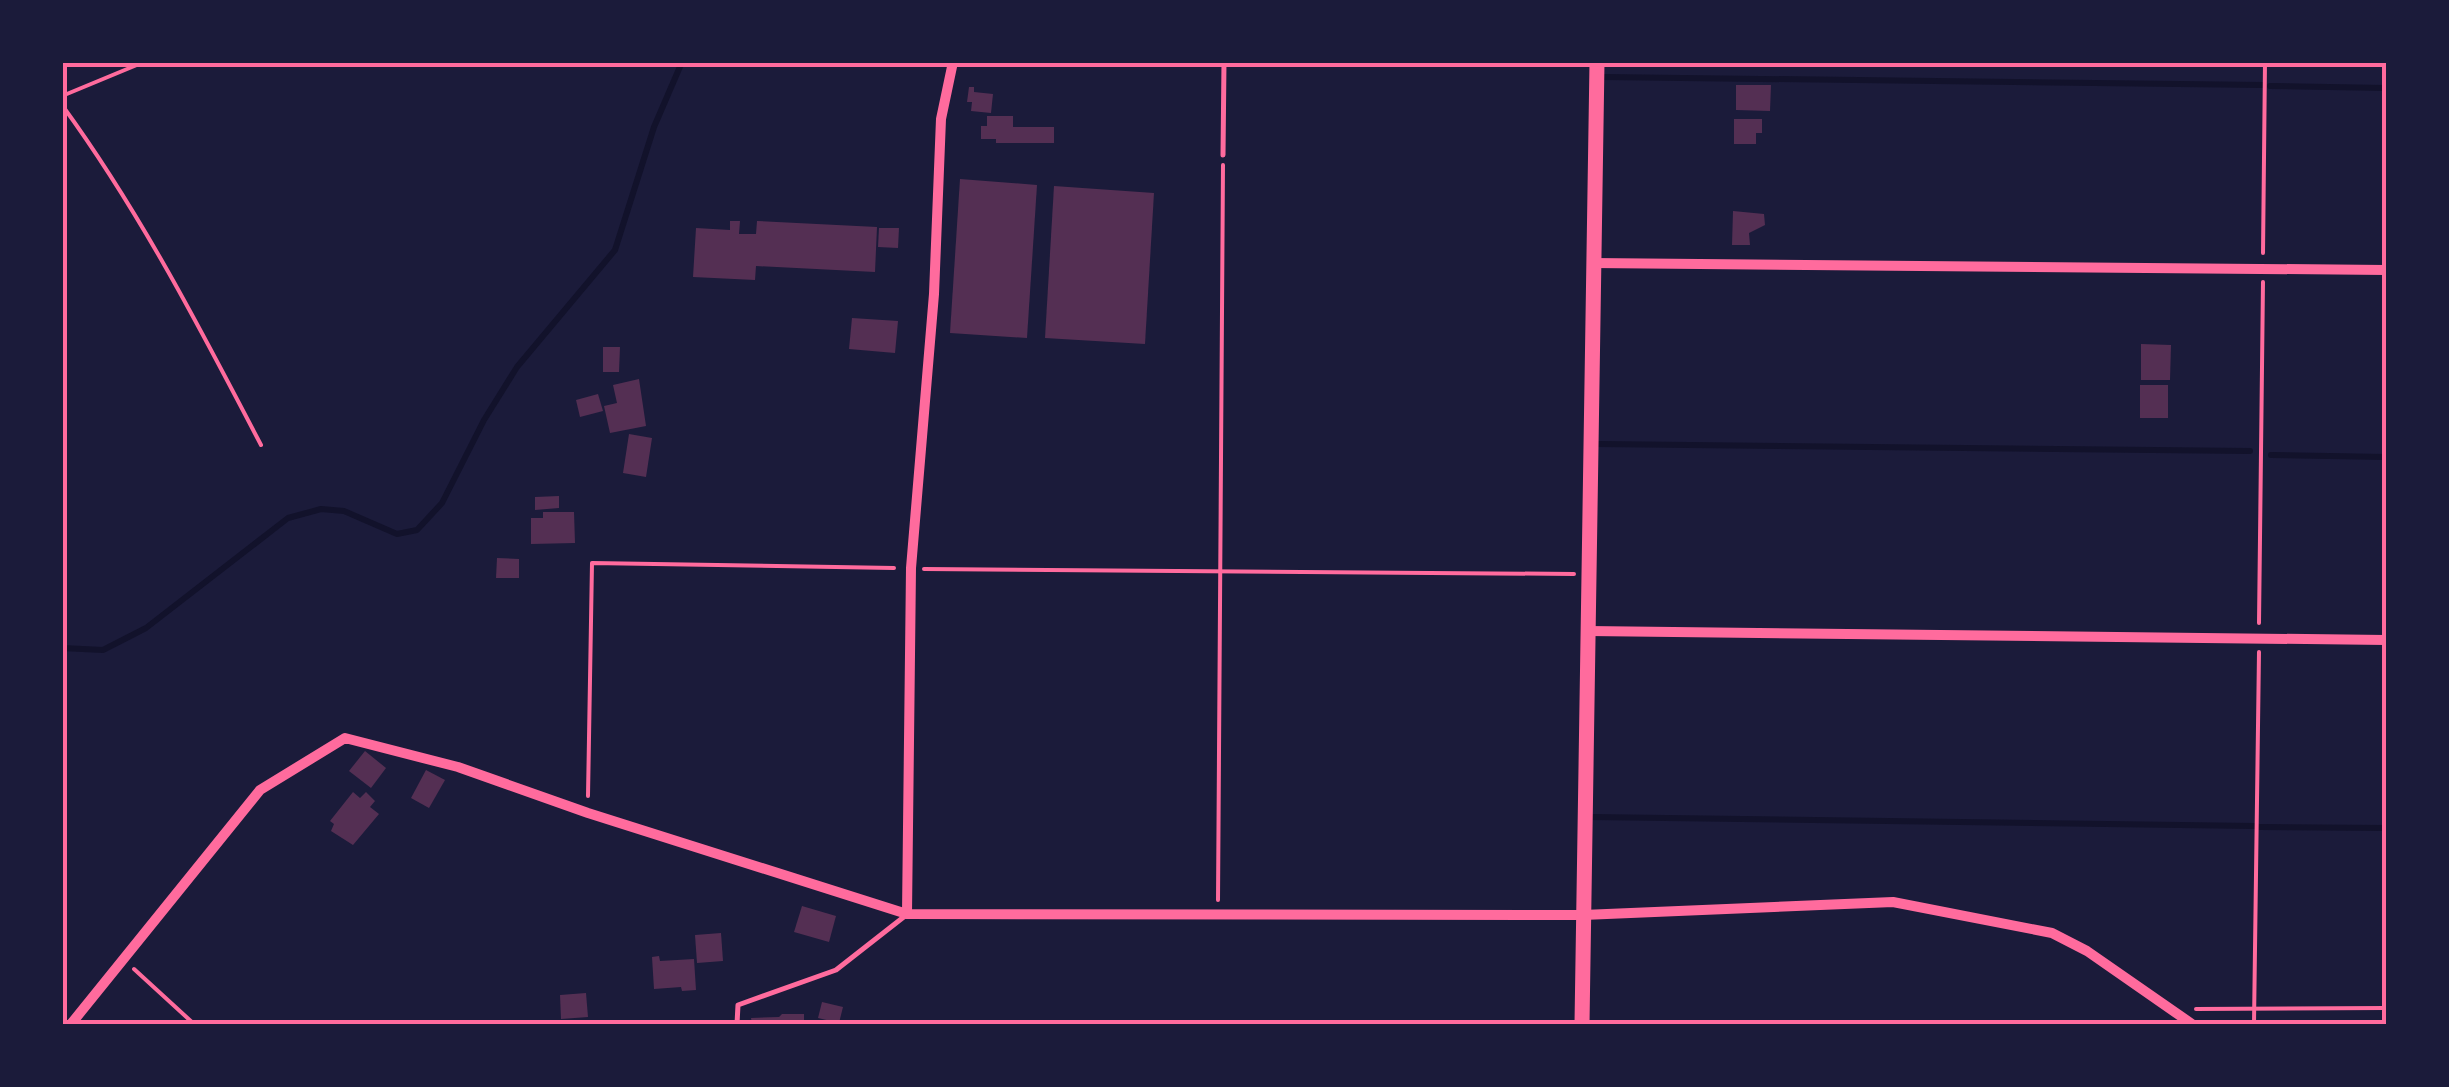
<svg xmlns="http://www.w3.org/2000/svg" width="2449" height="1087" font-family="Inter,sans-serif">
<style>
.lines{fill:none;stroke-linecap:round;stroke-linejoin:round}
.stream{stroke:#12122b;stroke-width:6}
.building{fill:#542f53}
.path{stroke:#ff6b9d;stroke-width:4}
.service{stroke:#ff6b9d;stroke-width:5}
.minor{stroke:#ff6b9d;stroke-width:10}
.secondary{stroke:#ff6b9d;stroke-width:15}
.neatline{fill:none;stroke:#ff6b9d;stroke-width:4}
</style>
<rect width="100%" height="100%" fill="#1b1b3a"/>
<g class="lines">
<g class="stream">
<polyline points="1604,77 2262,85"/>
<polyline points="2270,86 2386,88"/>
<polyline points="1598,444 2250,451"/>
<polyline points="2271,455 2386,457"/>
<polyline points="62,648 103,650 146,628 288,518 321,509 344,511 397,534 417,530 442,503 484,420 517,367 615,250 654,127 682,62"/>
<polyline points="1591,817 2254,826"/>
<polyline points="2260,827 2386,828"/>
</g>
</g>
<g class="building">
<polygon points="1736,85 1771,85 1770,111 1736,110"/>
<polygon points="969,87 974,87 974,92 993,94 991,113 971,111 972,102 967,102"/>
<polygon points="987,116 1013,116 1013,127 1054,127 1054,143 996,143 996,139 981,139 981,126 987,126"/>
<polygon points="1734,119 1762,119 1762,133 1756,133 1756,144 1734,144"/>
<polygon points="960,179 1037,185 1027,338 950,333"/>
<polygon points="1054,186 1154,193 1145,344 1045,338"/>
<polygon points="1733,211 1764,214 1765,225 1749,233 1750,245 1732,245"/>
<polygon points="730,221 740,221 739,234 756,234 757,221 877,227 875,272 756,266 755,280 693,277 696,228 730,230"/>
<polygon points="879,228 899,228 898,248 878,247"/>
<polygon points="852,318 898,321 895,353 849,349"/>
<polygon points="2141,344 2171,345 2170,380 2141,380"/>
<polygon points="603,347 620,347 619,372 603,372"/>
<polygon points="639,379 646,426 610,433 604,406 617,403 613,385"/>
<rect x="2140" y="385" width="28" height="33"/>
<polygon points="598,394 603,411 580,417 576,400"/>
<polygon points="629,434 652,438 646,477 623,473"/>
<polygon points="559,496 559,508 535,510 535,497"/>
<polygon points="543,512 574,512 575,543 531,544 531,518 543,518"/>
<polygon points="497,558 519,559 519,578 496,578"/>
<polygon points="365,751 386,768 371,788 349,771"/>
<polygon points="426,770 445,780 429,808 411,798"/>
<polygon points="353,792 360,798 366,792 375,801 370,807 379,814 353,845 331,831 334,824 330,821"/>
<polygon points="802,906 836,916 829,942 794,932"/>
<polygon points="721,933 723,961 697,963 695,935"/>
<polygon points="659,956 660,961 694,959 696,990 682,991 681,987 654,989 652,957"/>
<polygon points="586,993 588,1017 561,1019 560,995"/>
<polygon points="822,1002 843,1007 839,1023 818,1018"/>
<polygon points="782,1014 804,1014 804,1024 752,1024 751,1018 779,1017"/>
</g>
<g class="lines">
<g class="path">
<polyline points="62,96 144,62"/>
<path d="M62 105C140 212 200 328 261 445"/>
<polyline points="2263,253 2265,62"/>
<polyline points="924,569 1574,574"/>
<polyline points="2259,623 2263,282"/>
<polyline points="588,796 592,563 894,568"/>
<polyline points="1218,900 1223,165"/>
<polyline points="134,969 194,1024"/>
<polyline points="2196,1009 2386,1008"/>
<polyline points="2254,1024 2259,652"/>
</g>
<g class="service">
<polyline points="1223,155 1224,62"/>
<polyline points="737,1024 738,1005 836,970 905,916"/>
</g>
<g class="minor">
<polyline points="1592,263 2386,270"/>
<polyline points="1588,631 2386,640"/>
<polyline points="907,914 911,568 934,294 941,119 953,62"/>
<polyline points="71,1024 260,790 345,738 458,767 588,813 907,914 1583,915 1893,902 2052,933 2087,951 2192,1024"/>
</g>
<polyline class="secondary" points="1582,1024 1597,62"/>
</g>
<rect width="2449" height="1087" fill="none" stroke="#1b1b3a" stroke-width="130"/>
<rect x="65" y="65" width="2319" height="957" class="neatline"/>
</svg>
